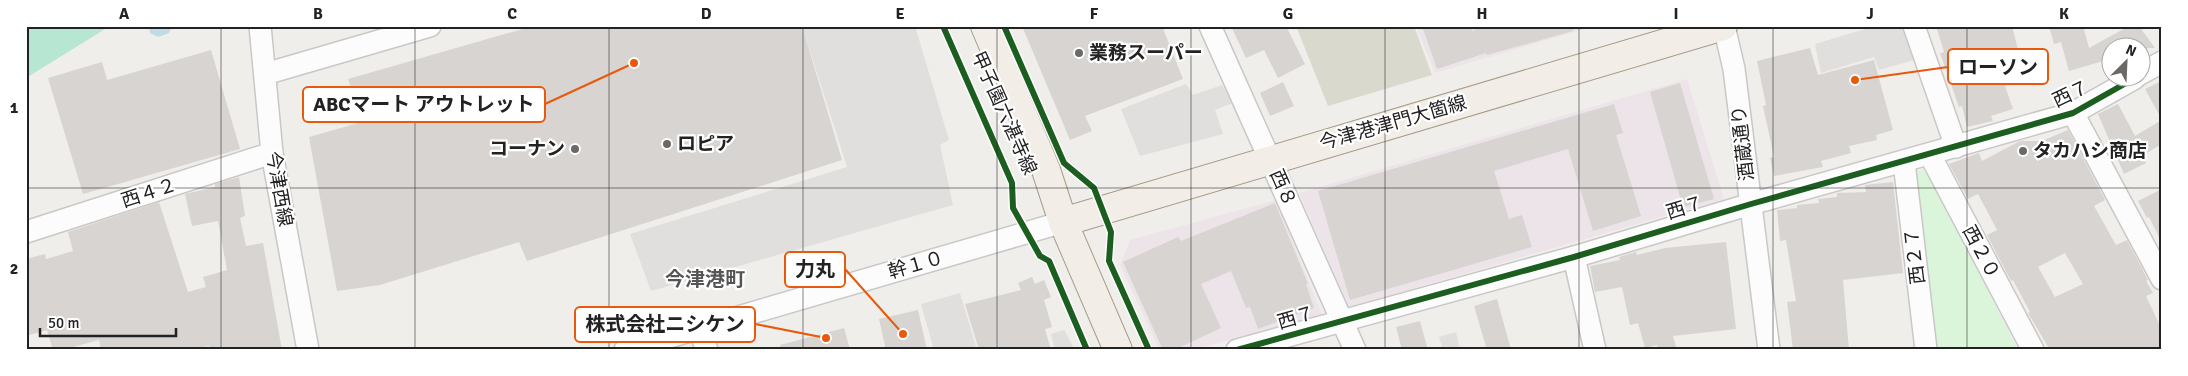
<svg xmlns="http://www.w3.org/2000/svg" width="2188" height="376" font-family="Signika,'Noto Sans JP',sans-serif">
<style>
.industrial{fill:#ede4e9}
.construction{fill:#d9d9cd}
.park{fill:#daf5da}
.pitch{fill:#b7e6d2}
.parking{fill:#e0dfde}
.water{fill:#bfdbe3}
.building{fill:#d7d4d2;fill-rule:evenodd}
.lines{fill:none;stroke-linecap:round;stroke-linejoin:round}
.minor-casing{stroke:#c9c8c7;stroke-width:24}
.major-casing{stroke:#a79c86;stroke-width:30}
.minor{stroke:#fdfcfc;stroke-width:21}
.major{stroke:#f3ede7;stroke-width:28}
.cycleway-casing{stroke:#fff;stroke-width:9}
.cycleway{stroke:#1b5e20;stroke-width:6}
.grid{fill:none;stroke:#222;stroke-width:1;stroke-opacity:0.55}
.poi-dot{fill:#6a6968;stroke:#fff;stroke-width:2}
.labels{text-anchor:middle;dominant-baseline:central;stroke-width:4.5;stroke-linejoin:round;paint-order:stroke}
.poi-label{font-size:19px;font-weight:bold;fill:#222;stroke:#fff;text-anchor:start}
.street-label{font-size:19px;fill:#222;stroke:#fff}
.neighbourhood-label{font-size:20px;font-weight:bold;fill:#555;stroke:#fff}
.leader{fill:none;stroke:#e8590c;stroke-width:2}
.callout-dot{fill:#e8590c;stroke:#fff;stroke-width:2}
.callout{fill:#fff;stroke:#e8590c;stroke-width:2}
.callout-label{font-size:20px;text-anchor:middle;font-weight:bold;fill:#222}
.neatline{fill:none;stroke:#222;stroke-width:2}
.grid-label{font-size:16px;text-anchor:middle;font-weight:bold;fill:#222}
</style>
<rect width="100%" height="100%" fill="#f0eeeb"/>
<g class="industrial">
<polygon points="1416,26 1595,26 1435,73"/>
<polygon points="1687,79 1724,199 1349,307 1299,193"/>
<polygon points="1276,200 1322,315 1192,350 1160,350 1120,265 1130,240"/>
</g>
<polygon class="construction" points="1296,26 1414,26 1432,75 1328,106"/>
<polygon class="park" points="1926,169 2018,350 1935,350 1911,173"/>
<polygon class="pitch" points="26,26 110,26 26,78"/>
<g class="parking">
<polygon points="802,26 915,26 949,140 940,145 953,205 651,291 630,234 847,167"/>
<polygon points="1875,26 1904,26 1914,60 1879,70 1874,57 1821,73 1815,44"/>
<polygon points="1186,84 1193,95 1222,85 1233,103 1215,110 1223,134 1140,156 1121,109"/>
<polygon points="960,293 977,350 934,350 921,304"/>
<polygon points="1064,330 1075,350 1055,350 1051,334"/>
<polygon points="1456,332 1460,350 1443,350 1439,337"/>
</g>
<polygon class="water" points="149,26 172,26 169,33 158,37 150,33"/>
<g class="building">
<polygon points="533,26 802,26 842,160 527,261 519,242 380,285 337,291 309,137 362,122 348,79"/>
<polygon points="1022,26 1162,26 1183,79 1085,116 1092,131 1070,140"/>
<polygon points="1231,26 1286,26 1305,64 1278,78 1264,50 1246,58"/>
<polygon points="1422,26 1470,26 1472,31 1483,26 1573,26 1573,31 1487,55 1486,53 1437,69"/>
<polygon points="1936,26 2012,26 2026,80 2005,86 2013,109 1991,116 1993,121 1967,127 1962,106 1959,107 1945,67 1940,53 1944,52"/>
<polygon points="2049,26 2083,26 2089,48 2129,26 2139,26 2155,48 2110,48 2110,59 2069,71 2061,42 2054,44"/>
<polygon points="1810,48 1818,75 1874,60 1893,130 1876,135 1877,140 1849,146 1851,153 1821,161 1823,167 1774,176 1770,158 1774,157 1763,106 1766,105 1757,61"/>
<polygon points="211,50 240,149 83,194 48,78 102,62 107,80"/>
<polygon points="2162,81 2162,120 2145,89"/>
<polygon points="1283,82 1294,106 1270,116 1260,93"/>
<polygon points="1680,83 1714,199 1683,207 1650,92"/>
<polygon points="1614,104 1623,133 1616,135 1641,216 1593,231 1568,149 1494,171 1509,219 1522,215 1532,247 1350,300 1318,191"/>
<polygon points="2118,104 2135,136 2162,120 2162,144 2143,155 2146,163 2124,174 2098,114"/>
<path d="M2068 130 2105 200 2094 206 2116 245 2127 240 2148 280 2146 281 2153 293 2146 296 2162 330V350H2050L2028 313 2030 312 2013 280 2011 281 1987 235 1997 230 1978 194 1968 199 1949 164 1979 153 1982 161 2020 141H2042ZM2065 253 2083 284 2055 297 2038 267Z"/>
<polygon points="239,177 245,216 240,218 246,246 263,243 282,350 210,350 209,346 191,350 101,350 99,340 62,350 53,350 47,330 26,336 26,259 45,254 46,259 73,251 68,232 159,202 188,292 206,287 203,277 227,270 218,221 192,226 185,194 215,187 215,184"/>
<polygon points="1893,182 1903,273 1843,280 1849,350 1793,350 1787,302 1796,301 1786,240 1780,241 1777,210 1797,208 1797,205 1819,203 1818,199 1837,197 1837,193 1866,192 1865,185"/>
<polygon points="2162,189 2162,243 2149,217 2147,218 2138,201"/>
<polygon points="1275,203 1308,284 1306,284 1314,308 1258,329 1250,307 1246,308 1231,271 1201,284 1221,328 1174,350 1163,350 1123,262 1178,237 1181,241"/>
<polygon points="1726,242 1736,329 1673,336 1677,350 1658,350 1657,345 1645,348 1638,323 1630,325 1622,287 1595,292 1590,266 1620,260 1619,257 1636,252 1637,255 1665,248"/>
<polygon points="1032,277 1035,284 1044,280 1051,297 1044,300 1052,327 1045,329 1051,350 979,350 965,304 1021,290 1018,283"/>
<polygon points="1497,299 1511,350 1487,350 1474,306"/>
<polygon points="918,310 927,350 886,350 879,319"/>
<polygon points="1420,321 1428,350 1402,350 1396,327"/>
<polygon points="844,328 850,350 781,350 780,345"/>
</g>
<g class="lines">
<g class="minor-casing">
<g id="minor">
<polyline points="260,26 272,153 308,350"/>
<polyline points="1210,26 1355,350"/>
<polyline points="1724,26 1734,69 1769,350"/>
<polyline points="1914,26 1956,147"/>
<polyline points="265,74 430,26"/>
<polyline points="2140,74 2162,62"/>
<polyline points="2073,113 2162,279"/>
<polyline points="1930,155 2033,350"/>
<polyline points="1904,162 1926,350"/>
<polyline points="26,232 272,153"/>
<polyline points="1574,257 1595,350"/>
<polyline points="699,329 707,350"/>
<polyline points="625,350 1063,222"/>
<polyline points="1237,350 1574,257 1751,204 2073,113 2135,78"/>
</g>
</g>
<g class="major-casing">
<g id="major">
<polyline points="985,26 1046,170 1063,222 1118,350"/>
<polyline points="1063,222 1723,26"/>
</g>
</g>
<use href="#minor" class="minor"/>
<use href="#major" class="major"/>
<g class="cycleway-casing">
<g id="cycleway">
<polyline points="943,26 1012,183 1013,208 1040,256 1049,261 1087,350"/>
<polyline points="1004,26 1064,163 1094,188 1111,232 1109,261 1149,350"/>
<polyline points="1237,350 1574,257 1751,204 2073,113 2135,78"/>
</g>
</g>
<use href="#cycleway" class="cycleway"/>
</g>
<path class="grid" d="M221 26V350M415 26V350M609 26V350M803 26V350M997 26V350M1191 26V350M1385 26V350M1579 26V350M1773 26V350M1967 26V350M26 188H2162"/>
<g class="poi-dot">
<circle cx="1079" cy="53" r="5"/>
<circle cx="667" cy="144" r="5"/>
<circle cx="575" cy="149" r="5"/>
<circle cx="2023" cy="151" r="5"/>
</g>
<g class="labels">
<g class="poi-label">
<text x="1089" y="53">業務スーパー</text>
<text x="677" y="144">ロピア</text>
<text x="565" y="149" text-anchor="end">コーナン</text>
<text x="2033" y="151">タカハシ商店</text>
</g>
<g class="street-label">
<text transform="translate(2071 94) rotate(-25)">西７</text>
<text transform="translate(1004 113) rotate(66)">甲子園六湛寺線</text>
<text transform="translate(1393 123) rotate(-16)">今津港津門大箇線</text>
<text transform="translate(1743 143) rotate(-97)">酒蔵通り</text>
<text transform="translate(1283 188) rotate(66)">西８</text>
<text transform="translate(279 189) rotate(80)">今津西線</text>
<text transform="translate(149 193) rotate(-18)">西４２</text>
<text transform="translate(1685 208) rotate(-17)">西７</text>
<text transform="translate(1981 252) rotate(62)">西２０</text>
<text transform="translate(1915 256) rotate(-97)">西２７</text>
<text transform="translate(916 265) rotate(-16)">幹１０</text>
<text transform="translate(1296 318) rotate(-16)">西７</text>
</g>
<g class="neighbourhood-label">
<text x="705" y="279">今津港町</text>
</g>
</g>
<path class="leader" d="M1855 80L1948 67M634 63L545 104M903 334L845 269M826 338L755 324"/>
<g class="callout-dot">
<circle cx="1855" cy="80" r="5"/>
<circle cx="634" cy="63" r="5"/>
<circle cx="903" cy="334" r="5"/>
<circle cx="826" cy="338" r="5"/>
</g>
<g class="callout">
<rect x="1948" y="49" width="100" height="35" rx="5"/>
<rect x="303" y="87" width="242" height="35" rx="5"/>
<rect x="785" y="252" width="60" height="35" rx="5"/>
<rect x="575" y="307" width="180" height="35" rx="5"/>
</g>
<g class="callout-label">
<text x="1998" y="74">ローソン</text>
<text x="424" y="111">ABCマート アウトレット</text>
<text x="815" y="276">力丸</text>
<text x="665" y="331">株式会社ニシケン</text>
</g>
<rect width="2188" height="376" fill="none" stroke="#ffffff" stroke-width="55"/>
<g transform="translate(2126 62) rotate(24)"><circle r="24" fill="#ffffff" stroke="#a7a7a7"/>
<path d="M0-4L9 19L0 12L-9 19Z" fill="#6a6968"/>
<text y="-8" font-size="14" font-weight="bold" text-anchor="middle" fill="#222222">N</text>
</g>
<path d="M40 328v8h136v-8" fill="none" stroke="#222222" stroke-width="2.5"/>
<text x="48" y="328" font-size="15" fill="#222222" stroke="#ffffff" stroke-width="4" paint-order="stroke">50 m</text>
<rect x="28" y="28" width="2132" height="320" class="neatline"/>
<g class="grid-label">
<text x="124" y="19">A</text>
<text x="318" y="19">B</text>
<text x="512" y="19">C</text>
<text x="706" y="19">D</text>
<text x="900" y="19">E</text>
<text x="1094" y="19">F</text>
<text x="1288" y="19">G</text>
<text x="1482" y="19">H</text>
<text x="1676" y="19">I</text>
<text x="1870" y="19">J</text>
<text x="2064" y="19">K</text>
<text x="14" y="113">1</text>
<text x="14" y="274">2</text>
</g>
</svg>
